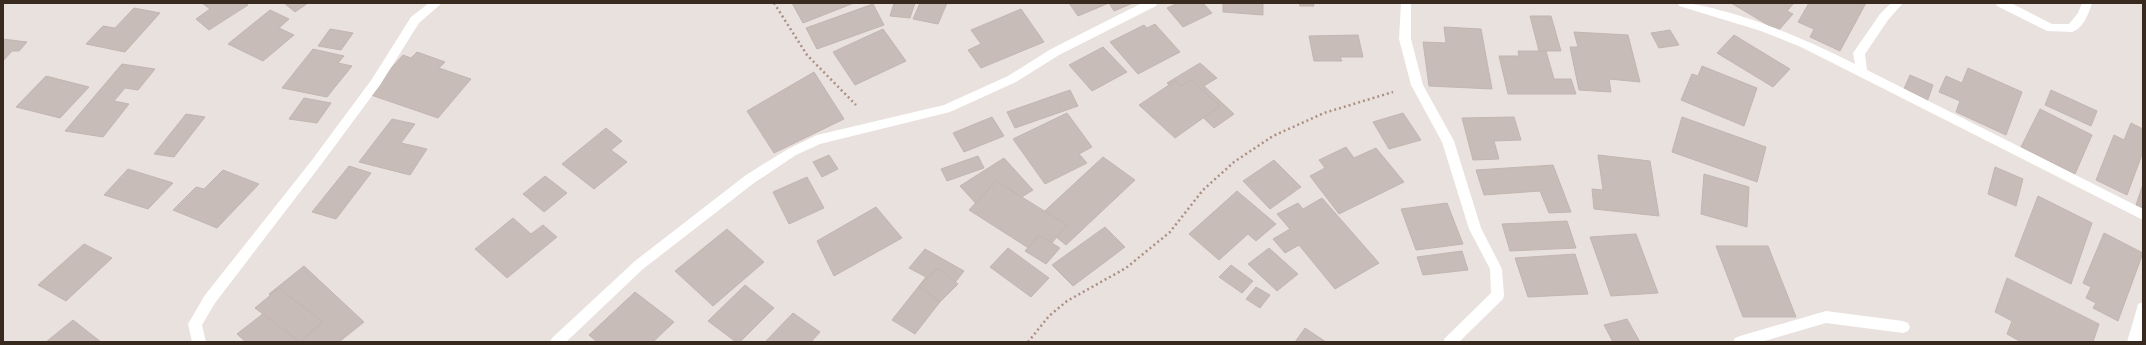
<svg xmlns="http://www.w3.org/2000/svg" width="2146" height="345" font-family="'IBM Plex Sans',sans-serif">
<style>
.building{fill:#c7bcb7;stroke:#c3b6b1}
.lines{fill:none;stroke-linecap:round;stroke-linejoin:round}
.path{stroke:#ac9080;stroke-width:2.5;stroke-dasharray:2 3;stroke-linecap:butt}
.street{fill:#fff;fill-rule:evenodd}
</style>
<rect width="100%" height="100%" fill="#e9e1de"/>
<g class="building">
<polygon points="202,3 245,3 248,5 209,30 196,19 210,9"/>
<polygon points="284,3 308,3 295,12"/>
<polygon points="792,3 854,3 803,23"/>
<polygon points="894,3 915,3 910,18 890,16"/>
<polygon points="920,3 947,3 938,24 913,19"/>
<polygon points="1069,3 1133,3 1114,11 1109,3 1078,16"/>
<polygon points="1178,3 1203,3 1212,13 1183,27 1167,8"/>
<polygon points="1223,3 1263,3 1263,15 1223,12"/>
<polygon points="1299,3 1313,3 1314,6 1300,6"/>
<polygon points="1731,3 1794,3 1787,11 1793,14 1778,31"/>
<polygon points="1809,3 1866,3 1840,51 1810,37 1814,29 1798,22"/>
<polygon points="873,4 884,25 817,49 806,28"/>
<polygon points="134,8 160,13 125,52 86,44 103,26 115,28"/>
<polygon points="1021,9 1044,42 981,68 968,50 981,44 971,30"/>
<polygon points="270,10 289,19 279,28 294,35 263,61 228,44"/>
<polygon points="1530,16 1551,16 1561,51 1539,51"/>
<polygon points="1155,24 1180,52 1138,74 1110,42 1144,25 1147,28"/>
<polygon points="1444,27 1481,29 1492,89 1429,86 1423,42 1446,43"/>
<polygon points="330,29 353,33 341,50 318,46"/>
<polygon points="883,29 906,61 855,85 833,52"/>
<polygon points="1670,30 1679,45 1659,48 1651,33"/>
<polygon points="1574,32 1628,35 1640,82 1609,79 1611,92 1579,90 1570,47 1578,47"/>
<polygon points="1358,35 1363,57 1340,57 1342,61 1314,61 1309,36"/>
<polygon points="1734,35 1790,69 1773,87 1717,53"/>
<polygon points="3,39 27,42 19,51 12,51 3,61"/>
<polygon points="1103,47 1127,72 1092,91 1069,65"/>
<polygon points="313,49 344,56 338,63 352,66 327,97 282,88"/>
<polygon points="1518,51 1546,51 1554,79 1571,79 1576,94 1508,94 1499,56 1519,56"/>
<polygon points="417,52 445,62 439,68 471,79 438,118 368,94 403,55 411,58"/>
<polygon points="1200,63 1217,78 1204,86 1234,114 1214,128 1167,83"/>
<polygon points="122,64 155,69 138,90 125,88 114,101 129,104 103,137 65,131"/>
<polygon points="1702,66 1757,88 1744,126 1681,100 1692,74 1698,76"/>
<polygon points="1968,68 2022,92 2006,135 1956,112 1960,101 1939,92 1946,76 1962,83"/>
<polygon points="814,72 844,119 774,153 747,111"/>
<polygon points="1910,75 1933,85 1927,102 1903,91"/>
<polygon points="46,76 89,87 60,118 16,107"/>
<polygon points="1191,80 1220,106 1175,138 1139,105 1175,81 1181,86"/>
<polygon points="1070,90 1078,106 1015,128 1007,112"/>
<polygon points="2051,90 2097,111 2091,126 2045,105"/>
<polygon points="304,98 331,103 317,123 289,119"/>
<polygon points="2040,109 2092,135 2075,174 2021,147"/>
<polygon points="1067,113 1092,147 1079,154 1087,163 1045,184 1013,139"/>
<polygon points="1403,113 1421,140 1389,149 1373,122"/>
<polygon points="186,114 205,117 174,157 154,154"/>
<polygon points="992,117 1004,136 964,152 953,133"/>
<polygon points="1514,117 1521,140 1494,141 1499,159 1473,160 1462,118"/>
<polygon points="1682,117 1766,147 1757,182 1672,152"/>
<polygon points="392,119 415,124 401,143 427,149 410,175 359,162"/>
<polygon points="2131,123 2143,129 2143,152 2127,195 2096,180 2114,135 2124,140"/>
<polygon points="606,128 622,141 611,150 627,162 594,189 562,164"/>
<polygon points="1346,147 1354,158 1376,148 1404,182 1339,214 1310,176 1325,168 1319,160"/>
<polygon points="829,155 838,169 822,177 813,162"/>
<polygon points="1598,155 1650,161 1659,216 1594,209 1592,189 1603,190"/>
<polygon points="978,156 984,168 947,181 941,169"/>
<polygon points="1103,157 1135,180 1066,245 1035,220"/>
<polygon points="1004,158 1033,190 989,218 960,186"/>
<polygon points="1274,160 1301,187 1270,209 1243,181"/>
<polygon points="1553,165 1571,212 1549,213 1540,191 1484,195 1476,170"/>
<polygon points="349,166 371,173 336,219 312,212"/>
<polygon points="1995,167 2023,179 2016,206 1988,194"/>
<polygon points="128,169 173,183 148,209 104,195"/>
<polygon points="223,170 259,184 217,228 173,210 196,187 204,189"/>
<polygon points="1704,174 1749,187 1747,227 1701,214"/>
<polygon points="545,176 567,193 544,212 523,194"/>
<polygon points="807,177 824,208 789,224 773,192"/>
<polygon points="996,181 1067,225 1041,256 969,210"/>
<polygon points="2143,184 2143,208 2136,205"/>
<polygon points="1237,191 1276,224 1256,241 1248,234 1219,260 1189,234"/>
<polygon points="2038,196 2092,223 2071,284 2015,256"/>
<polygon points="1322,198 1379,263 1335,289 1299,245 1285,253 1273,239 1290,229 1277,214 1298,203 1303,209"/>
<polygon points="1447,203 1463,244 1416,250 1401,209"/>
<polygon points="876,207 902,238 834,276 817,241"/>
<polygon points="513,218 531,234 543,225 557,237 507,278 475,249"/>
<polygon points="1567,221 1576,248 1510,251 1502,224"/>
<polygon points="1105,227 1125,247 1073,286 1052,265"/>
<polygon points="727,229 764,262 713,306 675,271"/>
<polygon points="2104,233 2143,253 2118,321 2093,308 2096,303 2086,298 2091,287 2083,283"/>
<polygon points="1636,234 1658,293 1611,296 1590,237"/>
<polygon points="1039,235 1060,248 1046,264 1025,251"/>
<polygon points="84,244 112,258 66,301 38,285"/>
<polygon points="1716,246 1768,246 1796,317 1743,317"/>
<polygon points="1008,248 1049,278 1031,297 990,267"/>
<polygon points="1269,248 1298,274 1277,291 1248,264"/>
<polygon points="925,249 964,271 915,334 892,320 926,277 909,268"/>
<polygon points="1462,251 1468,270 1423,275 1417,257"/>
<polygon points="1575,254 1588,294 1528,297 1515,258"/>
<polygon points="1231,265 1253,281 1242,293 1219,277"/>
<polygon points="304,266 364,322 339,342 246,342 237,334 278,302 269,294"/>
<polygon points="938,268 958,284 940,302 919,286"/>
<polygon points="2007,278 2099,324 2093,342 2021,342 2007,334 2012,321 1995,312"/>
<polygon points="745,285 774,308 740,342 736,342 708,321"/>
<polygon points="1256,287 1270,295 1260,308 1246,299"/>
<polygon points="279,288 323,322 300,342 255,308"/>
<polygon points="635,292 674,322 653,342 597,342 589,335"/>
<polygon points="793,313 820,332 811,342 765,342"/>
<polygon points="1627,319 1640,342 1613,342 1604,325"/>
<polygon points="73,320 101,342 46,342"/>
<polygon points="1305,328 1326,342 1295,342"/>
</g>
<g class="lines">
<g class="path">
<polyline points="774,3 807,55 856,105"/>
<polyline points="1028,342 1049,316 1067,301 1126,268 1170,232 1203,190 1234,162 1273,136 1324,113 1393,92"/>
</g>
<g class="street">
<polygon points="429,3 442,3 419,23 380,85 320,166 215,303 202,325 206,342 192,342 188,324 205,295 312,160 372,79 411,17"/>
<polygon points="1142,3 1157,3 1156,6 1059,55 1016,82 950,112 820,144 796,155 754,183 643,269 566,342 550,342 552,338 635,261 746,175 788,149 817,135 944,105 1008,76 1051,49"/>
<polygon points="1401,3 1411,3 1411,39 1423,85 1454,141 1481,228 1502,269 1504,295 1503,299 1459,342 1443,342 1445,338 1491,293 1490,269 1469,229 1442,142 1411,85 1399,39"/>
<path d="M1678 3C1698 3 1715 9 1734 14 1777 27 1815 44 1855 64L1853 53 1880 14 1891 3H1903L1888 20 1865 54 1867 70 2143 209V220L1801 47 1761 31 1679 6Z"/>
<path d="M1996 3H2011L2052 24H2069L2078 13 2082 3H2092C2089 13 2083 29 2072 32L2047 31 1997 6Z"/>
<polygon points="2143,302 2143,333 2141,342 2127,342 2137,308 2138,304"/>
<polygon points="1826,311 1903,321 1908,323 1910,327 1908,331 1903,333 1826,323 1761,342 1733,342 1735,338 1740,336"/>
</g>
</g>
<rect width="2146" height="345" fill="none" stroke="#392a20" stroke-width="8"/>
</svg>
